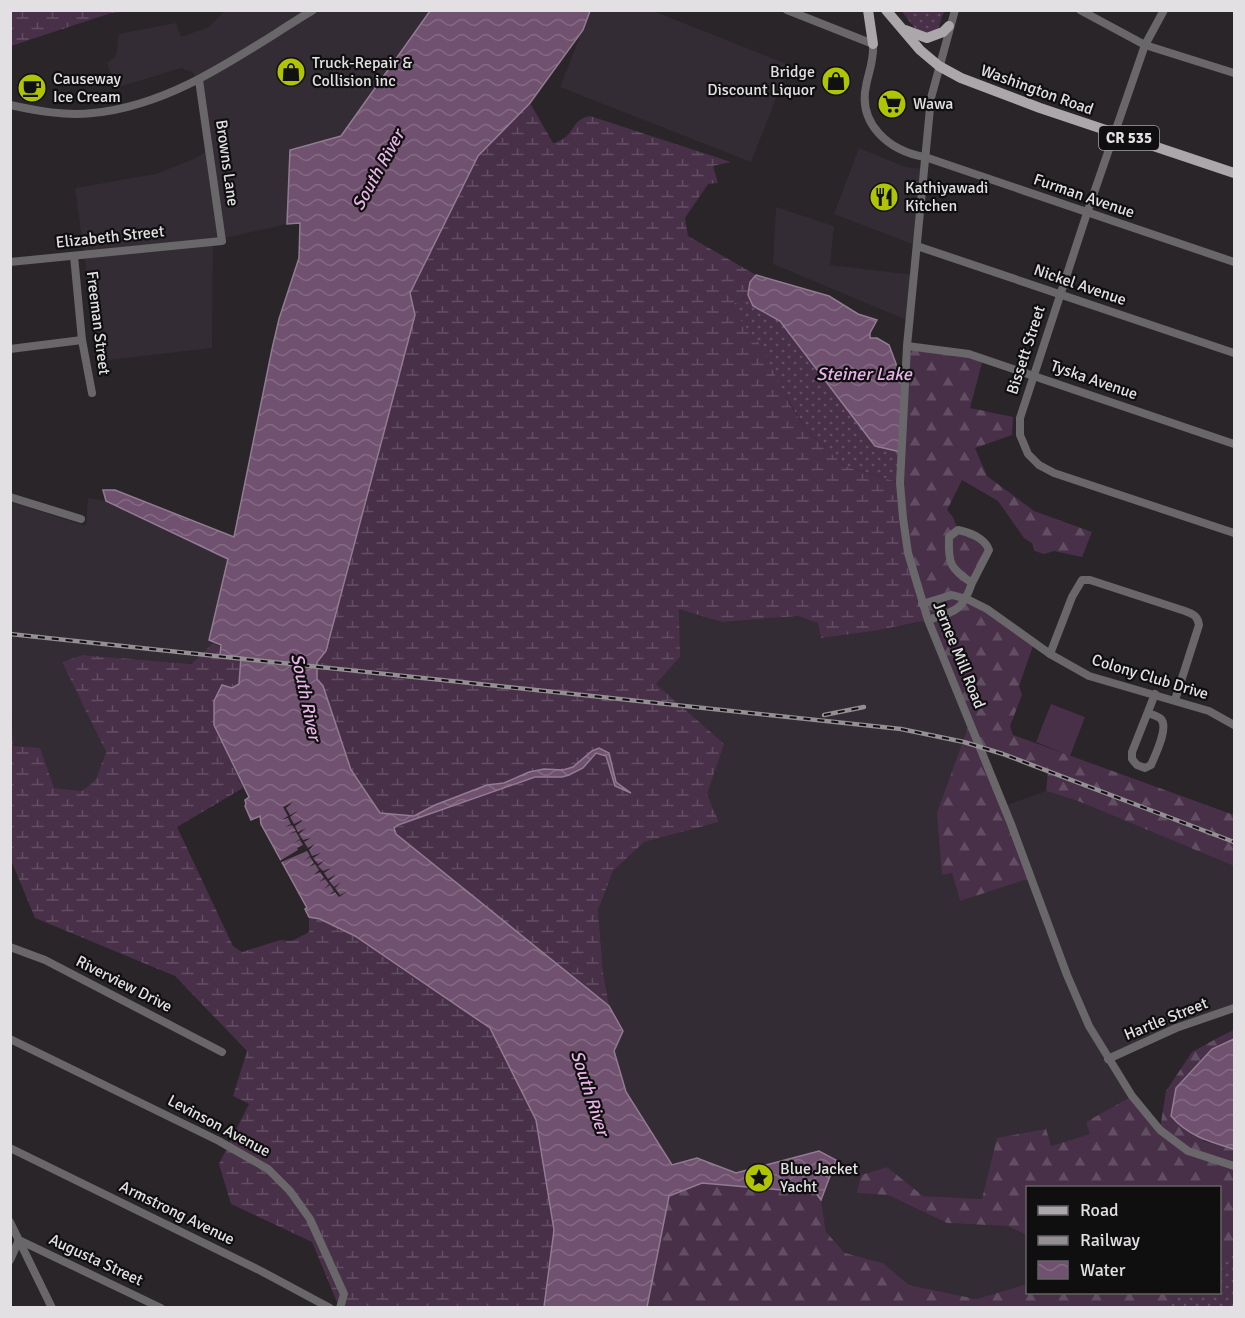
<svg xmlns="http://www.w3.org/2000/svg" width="1245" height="1318" font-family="Signika,sans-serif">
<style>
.built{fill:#342c34}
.grass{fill:url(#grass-dots)}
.forest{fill:url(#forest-firs)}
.wetland{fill:url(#wetland-marsh)}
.pitch{fill:#483048}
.water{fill:url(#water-waves);stroke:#927c92;stroke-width:1.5}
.pier{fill:#292529}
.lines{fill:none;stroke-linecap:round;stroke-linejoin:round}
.minor{stroke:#696769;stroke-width:8}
.major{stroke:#aca7ab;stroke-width:10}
.rail-casing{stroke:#938f93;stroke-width:4.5}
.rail{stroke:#100f10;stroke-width:2;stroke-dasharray:7;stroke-linecap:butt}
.labels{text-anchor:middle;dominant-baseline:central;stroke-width:4.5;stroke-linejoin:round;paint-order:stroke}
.shield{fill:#100f10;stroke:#a4a1a4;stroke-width:1.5}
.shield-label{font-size:15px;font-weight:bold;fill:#e3e0e3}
.poi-label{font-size:16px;fill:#e3e0e3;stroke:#100f10;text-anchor:start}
.street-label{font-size:16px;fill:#e3e0e3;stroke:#100f10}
.water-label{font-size:18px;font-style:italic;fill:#e8b3e7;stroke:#100f10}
</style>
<defs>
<pattern id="grass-dots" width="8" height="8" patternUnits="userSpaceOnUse" patternTransform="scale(1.5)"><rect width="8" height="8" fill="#483048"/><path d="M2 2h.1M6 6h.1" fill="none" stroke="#624e62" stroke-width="1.8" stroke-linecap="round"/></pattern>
<pattern id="forest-firs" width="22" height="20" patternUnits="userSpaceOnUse" patternTransform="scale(1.5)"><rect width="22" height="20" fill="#483048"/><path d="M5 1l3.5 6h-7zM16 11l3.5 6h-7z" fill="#624e62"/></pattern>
<pattern id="wetland-marsh" width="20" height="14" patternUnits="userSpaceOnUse" patternTransform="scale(1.5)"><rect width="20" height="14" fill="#483048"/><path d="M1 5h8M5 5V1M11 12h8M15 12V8" fill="none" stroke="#624e62"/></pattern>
<pattern id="water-waves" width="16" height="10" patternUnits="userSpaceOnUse" patternTransform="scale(1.5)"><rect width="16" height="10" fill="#70516f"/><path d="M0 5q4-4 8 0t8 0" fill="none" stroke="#846a83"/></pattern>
</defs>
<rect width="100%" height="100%" fill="#292529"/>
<g class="built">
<polygon points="224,11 430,11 341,136 291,150 287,224 213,241 212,348 99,361 75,188 156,174 196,158 210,149 199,80 192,72 181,68 116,88 107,63 116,56 119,34 176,23 181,37 209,27"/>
<polygon points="590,11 653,11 789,65 751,162 560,87"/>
<polygon points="859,148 905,167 923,169 917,246 834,214"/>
<polygon points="776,207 834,226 830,265 914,275 909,321 773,264"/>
<polygon points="88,498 106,501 228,559 209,640 213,643 193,664 84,655 62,662 106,752 96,779 82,791 54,788 13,746 11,680 11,502 86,526"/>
<polygon points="679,608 722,622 798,616 818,623 821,638 874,631 928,620 970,722 942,874 952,873 960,901 1031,878 1004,806 1046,791 1078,801 1234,866 1234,1008 1109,1059 1132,1096 1086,1122 1091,1134 1051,1146 982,1199 923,1196 887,1167 861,1175 858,1193 888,1195 947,1223 1007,1226 1027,1235 1027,1284 976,1299 909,1285 883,1263 845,1253 826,1232 821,1200 836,1160 819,1151 736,1173 697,1158 672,1166 626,1092 614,1051 623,1031 609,1006 603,972 598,910 613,871 643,842 719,822 707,794 723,744 656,684 680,657"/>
</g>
<g class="grass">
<path d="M902 11H945C941 16 941 23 938 28 926 48 908 20 902 11Z"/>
<polygon points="748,295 753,306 780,321 875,446 901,452 900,483 845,466 807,431 730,306"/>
<polygon points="1234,1255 1234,1307 1170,1308 1170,1305 1182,1293 1220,1292 1220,1258"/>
</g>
<g class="forest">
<polygon points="907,346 983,359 970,408 1013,417 1012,435 975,448 987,476 1034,511 1092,532 1082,557 1054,551 1044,554 1035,551 1032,543 1024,538 998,501 962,480 947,510 953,517 958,530 988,546 967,599 1034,643 1019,686 1022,695 1010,726 1013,735 1234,815 1234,866 1078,801 1046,791 1048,771 981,747 1031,878 960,901 952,873 942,875 937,813 970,722 922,604 903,518"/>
<polygon points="1234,1030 1234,1039 1212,1049 1203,1141 1234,1149 1234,1255 1220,1258 1220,1188 1028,1188 1027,1235 1007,1226 947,1223 888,1195 857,1193 861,1175 887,1167 923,1196 982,1199 997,1138 1046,1129 1051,1146 1090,1134 1086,1122 1132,1096 1160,1129 1166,1091 1192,1052 1223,1035"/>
<polygon points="702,1183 816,1193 821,1200 826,1232 845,1253 883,1263 909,1285 976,1299 1027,1284 1028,1292 1182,1293 1170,1305 1170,1308 647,1308 669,1196"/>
</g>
<g class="wetland">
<polygon points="10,11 11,10 133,11 111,13 11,46"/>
<path d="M530 103 553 143C557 142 560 141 563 139 574 132 573 119 590 116L731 162 713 166 718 183 708 184 685 218 688 236 756 275 750 282 748 295 730 306 760 345 789 403 807 431 845 466 900 483 903 518 928 620 874 631 821 638 818 623 798 616 722 622 679 609 680 657 656 684 724 744 707 794 719 822 644 842 613 871 598 910 603 972 609 1006 396 834 394 828 398 825 536 777H562L583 768 596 753 605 756 615 786 628 792 616 782 609 753 592 751 573 767 563 770 544 769 529 772 504 783 487 785 435 805 414 816 379 813 351 770 323 686 317 680V662L326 651 415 315 410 293 478 156Z"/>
<polygon points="213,643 241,657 239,684 232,688 214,725 243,788 177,827 233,946 242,952 280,940 292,941 309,932 309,917 320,919 355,936 490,1028 536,1120 554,1230 544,1307 339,1307 312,1242 231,1204 219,1164 249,1104 233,1096 247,1051 175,976 35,918 11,860 10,680 13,746 40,748 54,788 82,791 96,779 106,752 62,662 83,655 192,664"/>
</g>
<polygon class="pitch" points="1051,704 1085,717 1070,756 1036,742"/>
<g class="water">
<polygon points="430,11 590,11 583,30 530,103 478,156 410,293 415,315 326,651 317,662 317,679 323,686 351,770 380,813 414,816 435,805 487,785 504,783 529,772 544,769 563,770 573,767 592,751 599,748 609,753 616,782 631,793 615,786 606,756 596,753 583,768 569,775 562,777 535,777 398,825 394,828 396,834 609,1006 623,1031 614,1051 626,1092 672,1165 697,1158 736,1173 819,1151 836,1160 821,1200 816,1193 702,1183 669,1196 647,1307 544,1307 554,1230 536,1120 490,1028 355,936 320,919 309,917 305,909 307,908 261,824 260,816 251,820 245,806 246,804 245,800 249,797 214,725 214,701 222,685 232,688 239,684 241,657 220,655 221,645 209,640 228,559 106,501 103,490 115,490 234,537 272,349 279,319 299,258 300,223 287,224 290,150 341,136"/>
<polygon points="756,275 829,296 858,314 877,320 870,333 870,338 877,338 889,345 904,385 901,452 875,446 780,321 753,306 748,295 750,282"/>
<path d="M1234 1039V1149C1210 1142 1188 1136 1171 1116L1176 1088 1212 1049Z"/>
</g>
<polygon class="pier" points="293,802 286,808 290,815 298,811 290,817 294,824 302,820 302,821 295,826 298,832 306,828 299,834 303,840 311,838 304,842 308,848 315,844 309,850 312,856 321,853 313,858 318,864 325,860 318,866 323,871 331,868 324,873 328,879 336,874 329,881 334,887 341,882 335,888 340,895 348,891 339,897 335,892 329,895 334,891 330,885 324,889 329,884 325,879 319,882 324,878 320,872 314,875 319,870 315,864 309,867 314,863 310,857 304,861 310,856 307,851 279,863 278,862 298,850 297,848 303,845 300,840 294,843 300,839 296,832 289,834 296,831 292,825 285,827 291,824 288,818 282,820 288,816 283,807"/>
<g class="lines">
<g class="minor">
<path d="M787 10 873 44C874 61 869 70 866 86 858 124 889 151 925 157L1234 262"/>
<polyline points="955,10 931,98 907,346 900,483 903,518 908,553 928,620 1011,824 1067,975 1089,1026 1132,1096 1160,1130 1188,1151 1234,1166"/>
<polyline points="1080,10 1145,45 1234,73"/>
<polyline points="1164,10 1145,45 1087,213 1020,418 1020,435 1028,454 1039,465 1054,473 1234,533"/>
<path d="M10 105C38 111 65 116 93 113 175 105 244 52 313 10"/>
<polyline points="917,246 1234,353"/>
<polyline points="74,256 82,340 92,393"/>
<polyline points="10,262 222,241 199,80"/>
<polyline points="907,346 969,354 1234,444"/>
<polyline points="10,349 82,340"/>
<polyline points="10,497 81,519"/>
<polyline points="922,604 952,595 967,599 987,609 1050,654 1089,676 1209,711 1234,725"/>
<path d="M928 620C955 611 962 612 972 583 950 568 948 564 949 537L958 530C969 532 985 538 989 550L972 583"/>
<path d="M1050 654 1072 597 1082 580H1090L1185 611C1193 614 1198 616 1199 625L1175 700"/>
<path d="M1148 713C1153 715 1158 716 1161 719 1169 728 1155 755 1151 765L1145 768 1137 765 1132 759V752L1155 694"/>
<polyline points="10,947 45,960 222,1052"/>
<polyline points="10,1039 219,1141 268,1169 290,1191 310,1219 344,1294 340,1308"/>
<polyline points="1108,1059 1176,1028 1234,1008"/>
<polyline points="10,1148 261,1271 330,1308"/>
<polyline points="10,1222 52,1308"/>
<polyline points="10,1260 19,1240 161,1308"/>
</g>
<g class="major">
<polyline points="868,10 873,44"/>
<polyline points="886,10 920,50 939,66 961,78 1040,108 1234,173"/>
<polyline points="905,30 927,38 943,32 949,26"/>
</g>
<g class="rail-casing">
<g id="rail">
<polyline points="10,634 901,729 964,742 1003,754 1234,842"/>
<polyline points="824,715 864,707"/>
</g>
</g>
<use href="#rail" class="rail"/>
</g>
<defs>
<g id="shop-disc" transform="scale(1.5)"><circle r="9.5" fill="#afc504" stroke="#100f10"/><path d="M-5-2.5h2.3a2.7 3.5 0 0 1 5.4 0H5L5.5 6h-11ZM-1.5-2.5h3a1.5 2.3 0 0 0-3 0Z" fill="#111"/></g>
<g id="cafe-disc" transform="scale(1.5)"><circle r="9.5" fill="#afc504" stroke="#100f10"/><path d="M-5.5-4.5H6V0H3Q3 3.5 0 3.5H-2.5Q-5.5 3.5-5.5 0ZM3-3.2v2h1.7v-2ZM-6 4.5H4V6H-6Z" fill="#111"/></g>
<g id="supermarket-disc" transform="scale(1.5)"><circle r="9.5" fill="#afc504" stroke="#100f10"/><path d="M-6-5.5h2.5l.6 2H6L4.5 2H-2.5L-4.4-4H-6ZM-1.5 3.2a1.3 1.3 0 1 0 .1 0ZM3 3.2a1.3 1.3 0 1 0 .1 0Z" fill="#111"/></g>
<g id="restaurant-disc" transform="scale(1.5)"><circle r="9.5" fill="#afc504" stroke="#100f10"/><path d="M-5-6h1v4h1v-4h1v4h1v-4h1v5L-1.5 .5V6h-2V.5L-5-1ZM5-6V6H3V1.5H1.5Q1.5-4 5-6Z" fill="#111"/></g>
<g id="sight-disc" transform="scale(1.5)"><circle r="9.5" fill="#afc504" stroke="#100f10"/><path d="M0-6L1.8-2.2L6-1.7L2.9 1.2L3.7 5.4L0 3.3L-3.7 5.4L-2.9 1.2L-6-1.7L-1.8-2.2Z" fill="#111"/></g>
</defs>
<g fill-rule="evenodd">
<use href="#shop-disc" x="291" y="72"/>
<use href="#shop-disc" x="836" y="81"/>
<use href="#cafe-disc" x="32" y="88"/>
<use href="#supermarket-disc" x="892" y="104"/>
<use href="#restaurant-disc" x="884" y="197"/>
<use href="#sight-disc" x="759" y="1178"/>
</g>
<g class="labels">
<rect class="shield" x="1099" y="126" width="60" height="24" rx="4.5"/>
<g class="shield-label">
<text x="1129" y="138">CR 535</text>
</g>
<g class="poi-label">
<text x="312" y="63">Truck-Repair &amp;<tspan x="312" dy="18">Collision inc</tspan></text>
<text x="815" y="72" text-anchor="end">Bridge<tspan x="815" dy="18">Discount Liquor</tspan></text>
<text x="53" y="79">Causeway<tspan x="53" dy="18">Ice Cream</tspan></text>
<text x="913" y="104">Wawa</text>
<text x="905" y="188">Kathiyawadi<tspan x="905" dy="18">Kitchen</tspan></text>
<text x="780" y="1169">Blue Jacket<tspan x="780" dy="18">Yacht</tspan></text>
</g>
<g class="street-label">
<text transform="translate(1037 90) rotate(20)">Washington Road</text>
<text transform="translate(227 163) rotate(82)">Browns Lane</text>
<text transform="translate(1084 196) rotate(19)">Furman Avenue</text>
<text transform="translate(110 237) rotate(-6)">Elizabeth Street</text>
<text transform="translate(1080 285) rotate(19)">Nickel Avenue</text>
<text transform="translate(98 323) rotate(83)">Freeman Street</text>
<text transform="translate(1026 350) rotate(-72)">Bissett Street</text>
<text transform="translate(1094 380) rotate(19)">Tyska Avenue</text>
<text transform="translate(959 655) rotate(68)">Jernee Mill Road</text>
<text transform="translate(1150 677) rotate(17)">Colony Club Drive</text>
<text transform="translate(124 984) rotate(27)">Riverview Drive</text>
<text transform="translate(1166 1019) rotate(-22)">Hartle Street</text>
<text transform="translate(219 1126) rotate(28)">Levinson Avenue</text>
<text transform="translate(177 1213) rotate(26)">Armstrong Avenue</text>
<text transform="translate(96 1260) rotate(25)">Augusta Street</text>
</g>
<g class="water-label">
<text transform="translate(378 170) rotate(-61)">South River</text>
<text x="864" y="374">Steiner Lake</text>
<text transform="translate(306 697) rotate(78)">South River</text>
<text transform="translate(590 1093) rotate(72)">South River</text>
</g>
</g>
<rect width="1245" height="1318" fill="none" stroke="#e3e0e3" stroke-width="24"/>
<rect x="1026" y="1186" width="195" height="108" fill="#100f10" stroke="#646364" stroke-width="1.5"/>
<rect x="1038" y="1206" width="30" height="9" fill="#aca7ab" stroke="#646364" stroke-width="1.5"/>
<text x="1080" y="1216" font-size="18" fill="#e3e0e3">Road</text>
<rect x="1038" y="1236" width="30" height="9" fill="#938f93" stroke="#646364" stroke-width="1.5"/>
<text x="1080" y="1246" font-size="18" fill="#e3e0e3">Railway</text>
<rect x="1038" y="1261" width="30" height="18" fill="url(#water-waves)" stroke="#646364" stroke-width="1.5"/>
<text x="1080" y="1276" font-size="18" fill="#e3e0e3">Water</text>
</svg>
